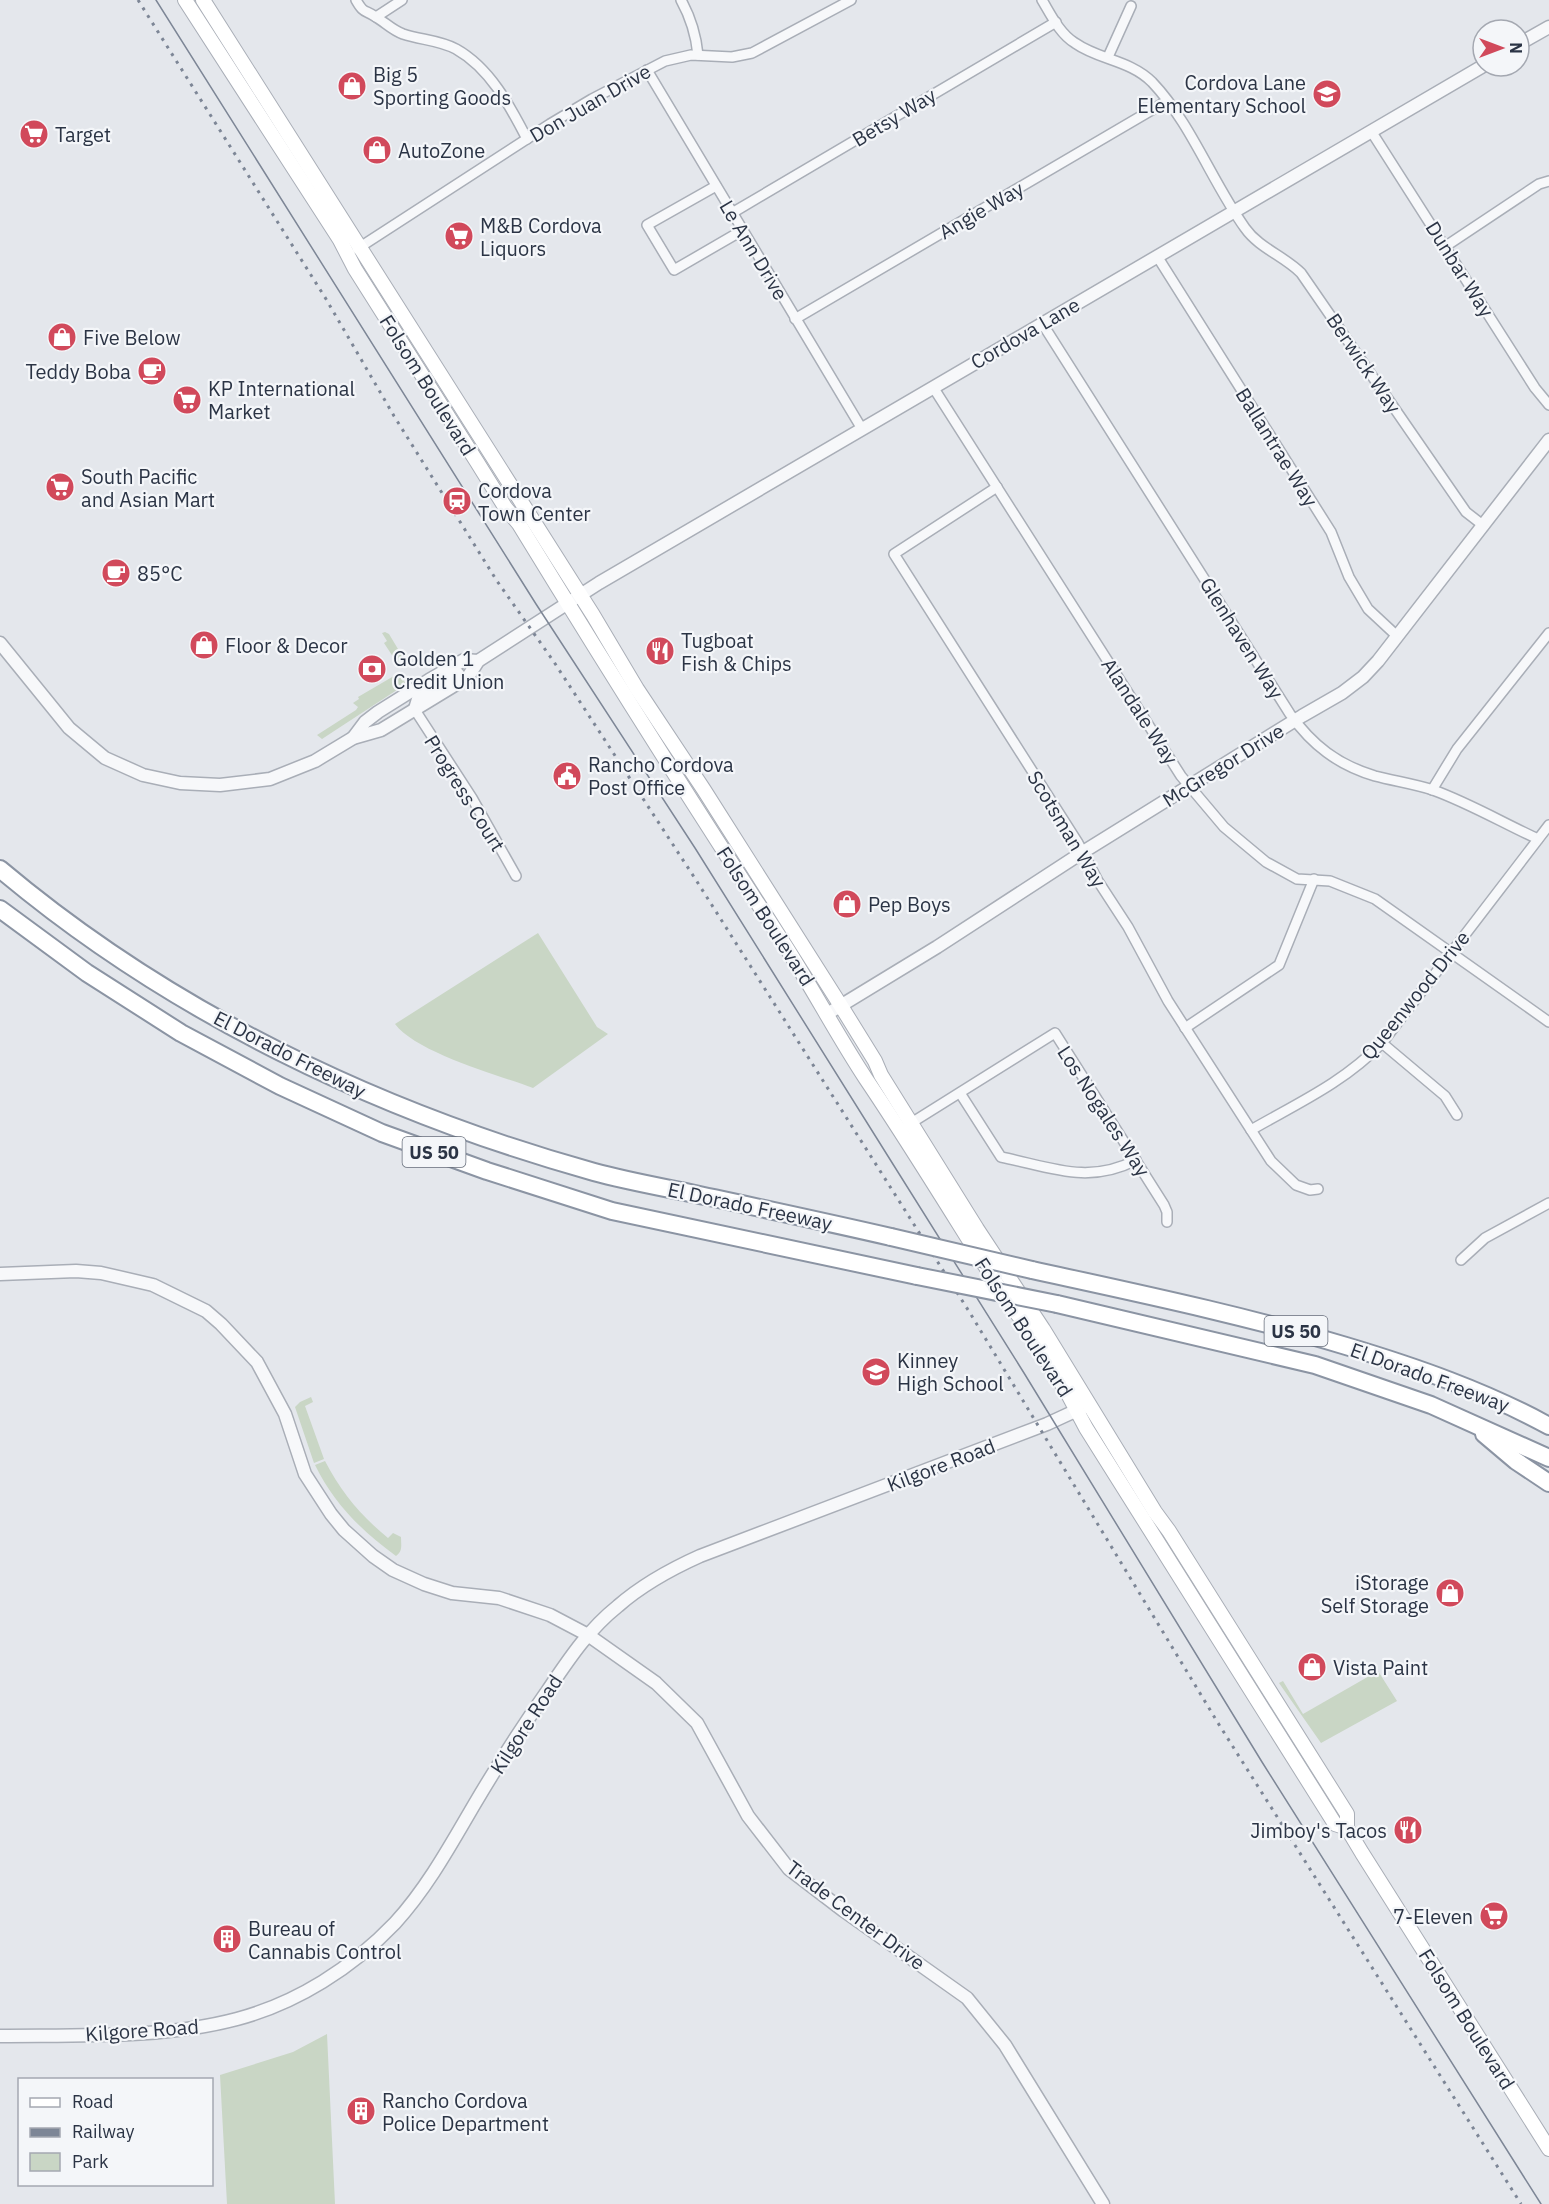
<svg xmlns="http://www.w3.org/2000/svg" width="1549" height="2204" font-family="'IBM Plex Sans',sans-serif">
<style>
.green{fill:#c9d6c5}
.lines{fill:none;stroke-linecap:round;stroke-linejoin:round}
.minor-casing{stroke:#a9aeb7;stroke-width:12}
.tertiary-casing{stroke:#a9aeb7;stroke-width:15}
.secondary-casing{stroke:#a9aeb7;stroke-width:16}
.motorway-casing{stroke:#8b94a3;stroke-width:20}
.minor{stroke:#f7f8fa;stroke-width:9}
.tertiary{stroke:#f7f8fa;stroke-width:12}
.secondary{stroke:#fff;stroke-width:14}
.motorway{stroke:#fff;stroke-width:16}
.tram{stroke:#7d8696;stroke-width:1.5}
.rail{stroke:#7d8696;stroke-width:3;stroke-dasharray:3 6;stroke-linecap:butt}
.motorway-bridge-casing{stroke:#8b94a3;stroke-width:20;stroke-linecap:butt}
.motorway-bridge{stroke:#fff;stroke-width:16}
.labels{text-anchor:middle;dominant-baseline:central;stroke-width:4.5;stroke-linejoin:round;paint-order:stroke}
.shield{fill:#f4f6f9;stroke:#676e7b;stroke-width:1.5}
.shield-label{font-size:18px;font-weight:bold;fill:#2b3445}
.poi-label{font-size:20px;fill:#2b3445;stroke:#f4f6f9;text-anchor:start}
.street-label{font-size:20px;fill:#2b3445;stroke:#f4f6f9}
</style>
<rect width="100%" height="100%" fill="#e4e7ec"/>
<g class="green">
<polygon points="385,632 389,634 404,659 399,666 384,643 387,641 382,633"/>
<polygon points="399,673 406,684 322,739 317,735 356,710 358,707 353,703 359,699 358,697"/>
<path d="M538 933 597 1027 608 1034 533 1088C498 1075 417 1053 395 1024Z"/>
<polygon points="311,1397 313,1402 305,1406 324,1459 314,1463 295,1407 300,1402"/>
<path d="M325 1461C341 1492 361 1516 388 1538L393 1533 401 1537C401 1545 403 1551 396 1556 362 1531 334 1504 315 1465Z"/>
<polygon points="1378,1671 1397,1701 1321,1743 1279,1683 1283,1681 1303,1714"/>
<polygon points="327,2034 335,2204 227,2204 220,2075 293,2052"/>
</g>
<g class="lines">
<g class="minor-casing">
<g id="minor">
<path d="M356 0C364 14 364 9 376 17 386 23 392 30 403 34 421 40 439 40 456 49 490 68 510 106 527 139"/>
<path d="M681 0C691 18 696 34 698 55"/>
<path d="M1042 0C1051 15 1060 34 1075 43 1099 60 1130 60 1152 82 1191 123 1212 182 1245 228 1259 248 1284 256 1301 273L1466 512 1484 526"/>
<polyline points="376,17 402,0"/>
<polyline points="1108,57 1131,6"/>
<polyline points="647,70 862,429"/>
<polyline points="1371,131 1535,388 1549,405"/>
<polyline points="716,186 647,225 674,270 743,230"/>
<polyline points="732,213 1056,22"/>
<polyline points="1446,246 1539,184 1549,181"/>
<polyline points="357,249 550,124 592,99 665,61 691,55 732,57 752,53 851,0"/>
<polyline points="1157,256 1331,532 1349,577 1368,609 1397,636"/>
<polyline points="795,319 1167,101"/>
<path d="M1042 323 1290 714C1312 745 1338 765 1375 776 1394 781 1414 784 1433 790 1469 803 1503 823 1538 839"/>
<polyline points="933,387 1181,776 1224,827 1266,862 1297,879 1330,881 1375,899 1549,1022"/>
<polyline points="997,487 894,554 1078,843 1098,881 1128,927 1168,1001 1271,1161 1296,1185 1310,1190 1318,1189"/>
<polyline points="415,710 472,798 516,876"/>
<polyline points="1432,790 1457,749 1549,633"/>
<polyline points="1185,1028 1279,965 1314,879"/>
<polyline points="1382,1043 1445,1096 1457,1115"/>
<path d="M960 1093 1001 1157C1050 1167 1088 1185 1136 1160"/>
<polyline points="908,1125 1055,1033 1164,1205 1167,1212 1167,1222"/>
<path d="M1251 1130C1298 1103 1343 1083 1382 1043L1549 825"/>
<polyline points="1461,1260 1485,1238 1549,1203"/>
</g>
</g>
<g class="tertiary-casing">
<g id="tertiary">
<polyline points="1519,44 1549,27"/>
<polyline points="0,643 69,728 105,758 143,775 180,783 220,785 270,779 315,761 353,738 381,730 468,677 478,661 599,583 1483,66"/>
<polyline points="415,709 418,699 423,695 458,674"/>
<polyline points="353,738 365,722 378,712 429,680 464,660 478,661"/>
<polyline points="827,1014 937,947 1083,852 1302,716 1342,693 1363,677 1378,661 1549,440"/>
<polyline points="0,1274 76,1271 101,1273 153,1285 206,1311 221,1324 257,1362 285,1414 305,1474 331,1514 344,1530 373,1556 393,1570 424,1584 452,1593 499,1598 550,1615 588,1635 656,1683 697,1723 748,1816 789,1869 844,1911 967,1998 1005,2045 1103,2204"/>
<path d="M0 2036C77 2035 162 2039 237 2019 297 2003 352 1968 395 1923 427 1888 450 1846 474 1805 497 1766 522 1727 548 1690 569 1659 588 1630 618 1606 642 1585 671 1569 700 1556L1047 1424 1086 1406"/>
</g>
</g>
<g class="secondary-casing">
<g id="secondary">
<path d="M185 0 340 240 355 269 477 462 505 507 519 524C604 663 690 800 779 936 810 983 835 1032 866 1079 916 1153 962 1230 1010 1305L1019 1316 1068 1394 1086 1428 1335 1824 1347 1828"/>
<polyline points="203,0 593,615 637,689 704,790 841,1006 875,1061 881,1075 977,1229 1043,1329 1155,1512 1169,1531 1347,1814 1347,1828 1362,1853 1549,2149"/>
</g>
</g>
<g class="motorway-casing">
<g id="motorway">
<path d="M0 869C171 1013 379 1112 594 1172 627 1181 661 1187 695 1194 760 1208 826 1222 891 1237"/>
<polyline points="0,909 87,973 181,1033 280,1086 382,1133 487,1171 612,1211 917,1276"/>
<path d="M1032 1270C1137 1293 1243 1315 1346 1346 1416 1367 1485 1391 1549 1426"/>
<polyline points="1057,1304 1315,1365 1431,1405 1549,1458"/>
<polyline points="1484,1434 1516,1461 1549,1483"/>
</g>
</g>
<use href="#minor" class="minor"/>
<use href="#tertiary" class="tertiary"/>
<use href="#secondary" class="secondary"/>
<use href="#motorway" class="motorway"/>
<polyline class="tram" points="156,0 536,604 695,848 891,1161 1024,1373 1262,1762 1541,2204"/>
<polyline class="rail" points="138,0 326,299 394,416 497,581 554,662 696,880 970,1313 1218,1723 1521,2204"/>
<g class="motorway-bridge-casing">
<g id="motorway-bridge">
<polyline points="891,1237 1032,1270"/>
<polyline points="917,1276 1057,1304"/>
</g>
</g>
<use href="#motorway-bridge" class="motorway-bridge"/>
</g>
<defs>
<g id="shop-disc" transform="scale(1.5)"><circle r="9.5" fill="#d1495b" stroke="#f4f6f9"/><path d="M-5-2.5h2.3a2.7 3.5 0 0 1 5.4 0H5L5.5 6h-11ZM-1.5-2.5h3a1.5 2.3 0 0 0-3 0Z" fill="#fff"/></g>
<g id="school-disc" transform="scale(1.5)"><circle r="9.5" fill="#d1495b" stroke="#f4f6f9"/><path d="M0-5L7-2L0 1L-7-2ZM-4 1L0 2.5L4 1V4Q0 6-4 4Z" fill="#fff"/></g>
<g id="supermarket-disc" transform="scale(1.5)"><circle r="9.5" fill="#d1495b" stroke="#f4f6f9"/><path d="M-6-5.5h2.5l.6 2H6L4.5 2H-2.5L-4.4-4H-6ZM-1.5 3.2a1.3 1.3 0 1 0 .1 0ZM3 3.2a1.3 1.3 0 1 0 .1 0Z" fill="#fff"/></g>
<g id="cafe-disc" transform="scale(1.5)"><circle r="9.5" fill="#d1495b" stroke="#f4f6f9"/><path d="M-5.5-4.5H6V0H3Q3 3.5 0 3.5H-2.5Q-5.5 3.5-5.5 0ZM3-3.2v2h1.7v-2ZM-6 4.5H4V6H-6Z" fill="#fff"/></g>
<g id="station-disc" transform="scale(1.5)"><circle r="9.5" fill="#d1495b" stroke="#f4f6f9"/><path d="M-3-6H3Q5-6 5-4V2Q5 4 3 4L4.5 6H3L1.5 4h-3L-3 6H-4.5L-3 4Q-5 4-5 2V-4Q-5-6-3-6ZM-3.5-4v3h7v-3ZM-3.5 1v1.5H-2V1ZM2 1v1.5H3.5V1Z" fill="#fff"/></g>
<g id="restaurant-disc" transform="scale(1.5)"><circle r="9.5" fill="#d1495b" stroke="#f4f6f9"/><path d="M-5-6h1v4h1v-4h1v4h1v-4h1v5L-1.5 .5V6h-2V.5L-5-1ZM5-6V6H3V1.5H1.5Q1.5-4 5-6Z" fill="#fff"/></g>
<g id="bank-disc" transform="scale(1.5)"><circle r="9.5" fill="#d1495b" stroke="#f4f6f9"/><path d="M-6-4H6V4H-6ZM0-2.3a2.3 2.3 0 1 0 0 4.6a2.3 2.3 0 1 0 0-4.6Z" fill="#fff"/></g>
<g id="civic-disc" transform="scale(1.5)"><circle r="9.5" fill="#d1495b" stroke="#f4f6f9"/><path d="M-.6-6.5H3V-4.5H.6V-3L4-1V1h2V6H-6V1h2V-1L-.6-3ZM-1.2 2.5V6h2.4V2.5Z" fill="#fff"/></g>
<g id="building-disc" transform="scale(1.5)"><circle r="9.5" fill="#d1495b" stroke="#f4f6f9"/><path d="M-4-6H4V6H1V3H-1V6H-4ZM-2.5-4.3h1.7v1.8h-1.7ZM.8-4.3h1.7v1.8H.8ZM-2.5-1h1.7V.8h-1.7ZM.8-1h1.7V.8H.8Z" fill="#fff"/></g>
</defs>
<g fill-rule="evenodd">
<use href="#shop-disc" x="352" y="86"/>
<use href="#school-disc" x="1327" y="94"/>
<use href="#supermarket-disc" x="34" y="134"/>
<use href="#shop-disc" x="377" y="150"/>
<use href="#supermarket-disc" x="459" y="236"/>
<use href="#shop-disc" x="62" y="337"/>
<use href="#cafe-disc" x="152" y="371"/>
<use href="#supermarket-disc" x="187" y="400"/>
<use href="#supermarket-disc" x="60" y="487"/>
<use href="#station-disc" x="457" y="501"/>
<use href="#cafe-disc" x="116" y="573"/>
<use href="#shop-disc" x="204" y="645"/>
<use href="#restaurant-disc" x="660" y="651"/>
<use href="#bank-disc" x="372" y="669"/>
<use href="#civic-disc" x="567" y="776"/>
<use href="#shop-disc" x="847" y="904"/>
<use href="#school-disc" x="876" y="1372"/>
<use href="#shop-disc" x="1450" y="1593"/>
<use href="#shop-disc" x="1312" y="1667"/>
<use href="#restaurant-disc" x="1408" y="1830"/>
<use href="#supermarket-disc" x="1494" y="1916"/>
<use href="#building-disc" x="227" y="1939"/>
<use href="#building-disc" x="361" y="2111"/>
</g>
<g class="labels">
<g class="shield">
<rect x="402.5" y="1137" width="63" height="30" rx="4.5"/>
<rect x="1264.5" y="1316" width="63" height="30" rx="4.5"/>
</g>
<g class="shield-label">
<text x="434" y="1152">US 50</text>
<text x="1296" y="1331">US 50</text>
</g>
<g class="poi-label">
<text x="373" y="74">Big 5<tspan x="373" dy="23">Sporting Goods</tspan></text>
<text x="1306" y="82" text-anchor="end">Cordova Lane<tspan x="1306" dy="23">Elementary School</tspan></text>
<text x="55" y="134">Target</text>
<text x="398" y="150">AutoZone</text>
<text x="480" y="225">M&amp;B Cordova<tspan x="480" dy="23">Liquors</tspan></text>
<text x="83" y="337">Five Below</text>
<text x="131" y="371" text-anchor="end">Teddy Boba</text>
<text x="208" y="388">KP International<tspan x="208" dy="23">Market</tspan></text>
<text x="81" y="476">South Pacific<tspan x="81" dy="23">and Asian Mart</tspan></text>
<text x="478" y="490">Cordova<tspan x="478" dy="23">Town Center</tspan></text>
<text x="137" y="573">85°C</text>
<text x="681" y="640">Tugboat<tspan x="681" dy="23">Fish &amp; Chips</tspan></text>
<text x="225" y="645">Floor &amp; Decor</text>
<text x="393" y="658">Golden 1<tspan x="393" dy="23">Credit Union</tspan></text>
<text x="588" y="764">Rancho Cordova<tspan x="588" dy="23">Post Office</tspan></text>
<text x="868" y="904">Pep Boys</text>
<text x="897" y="1360">Kinney<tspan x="897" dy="23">High School</tspan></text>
<text x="1429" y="1582" text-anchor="end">iStorage<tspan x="1429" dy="23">Self Storage</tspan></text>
<text x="1333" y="1667">Vista Paint</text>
<text x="1387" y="1830" text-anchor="end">Jimboy's Tacos</text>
<text x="1473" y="1916" text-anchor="end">7-Eleven</text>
<text x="248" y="1928">Bureau of<tspan x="248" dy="23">Cannabis Control</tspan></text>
<text x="382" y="2100">Rancho Cordova<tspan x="382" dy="23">Police Department</tspan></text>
</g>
<g class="street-label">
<text transform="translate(590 103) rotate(-30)">Don Juan Drive</text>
<text transform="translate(894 117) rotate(-31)">Betsy Way</text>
<text transform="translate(981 210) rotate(-30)">Angie Way</text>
<text transform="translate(754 250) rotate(59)">Le Ann Drive</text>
<text transform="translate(1460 269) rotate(58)">Dunbar Way</text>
<text transform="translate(1025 333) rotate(-30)">Cordova Lane</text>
<text transform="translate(1364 363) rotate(56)">Berwick Way</text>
<text transform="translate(428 385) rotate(58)">Folsom Boulevard</text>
<text transform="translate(1277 447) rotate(58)">Ballantrae Way</text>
<text transform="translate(1242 638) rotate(58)">Glenhaven Way</text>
<text transform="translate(1140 711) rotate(57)">Alandale Way</text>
<text transform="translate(1223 765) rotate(-32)">McGregor Drive</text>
<text transform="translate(465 793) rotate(58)">Progress Court</text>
<text transform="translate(1067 829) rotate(59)">Scotsman Way</text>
<text transform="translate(766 916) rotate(57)">Folsom Boulevard</text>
<text transform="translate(1415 995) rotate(-51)">Queenwood Drive</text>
<text transform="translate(290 1054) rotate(27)">El Dorado Freeway</text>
<text transform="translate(1104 1111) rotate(57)">Los Nogales Way</text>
<text transform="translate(750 1206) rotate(12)">El Dorado Freeway</text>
<text transform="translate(1024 1327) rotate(57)">Folsom Boulevard</text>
<text transform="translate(1430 1377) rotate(20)">El Dorado Freeway</text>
<text transform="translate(941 1465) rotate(-21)">Kilgore Road</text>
<text transform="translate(526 1724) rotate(-57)">Kilgore Road</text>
<text transform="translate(856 1915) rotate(37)">Trade Center Drive</text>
<text transform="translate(1467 2019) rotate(58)">Folsom Boulevard</text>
<text transform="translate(142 2030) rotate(-4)">Kilgore Road</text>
</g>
</g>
<rect x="18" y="2078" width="195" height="108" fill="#f4f6f9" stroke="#a4a8b1" stroke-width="1.5"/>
<rect x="30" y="2098" width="30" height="9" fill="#ffffff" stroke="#a4a8b1" stroke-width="1.5"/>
<text x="72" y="2108" font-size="18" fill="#2b3445">Road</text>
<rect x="30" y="2128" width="30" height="9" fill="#7d8696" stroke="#a4a8b1" stroke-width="1.5"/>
<text x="72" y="2138" font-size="18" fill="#2b3445">Railway</text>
<rect x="30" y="2153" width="30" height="18" fill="#c9d6c5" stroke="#a4a8b1" stroke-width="1.5"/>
<text x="72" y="2168" font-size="18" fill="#2b3445">Park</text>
<g transform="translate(1501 48) rotate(90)"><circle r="28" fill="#f4f6f9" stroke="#a4a8b1" stroke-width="1.5"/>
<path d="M0-4.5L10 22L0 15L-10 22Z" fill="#d1495b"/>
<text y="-9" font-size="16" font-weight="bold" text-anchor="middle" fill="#2b3445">N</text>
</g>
</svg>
